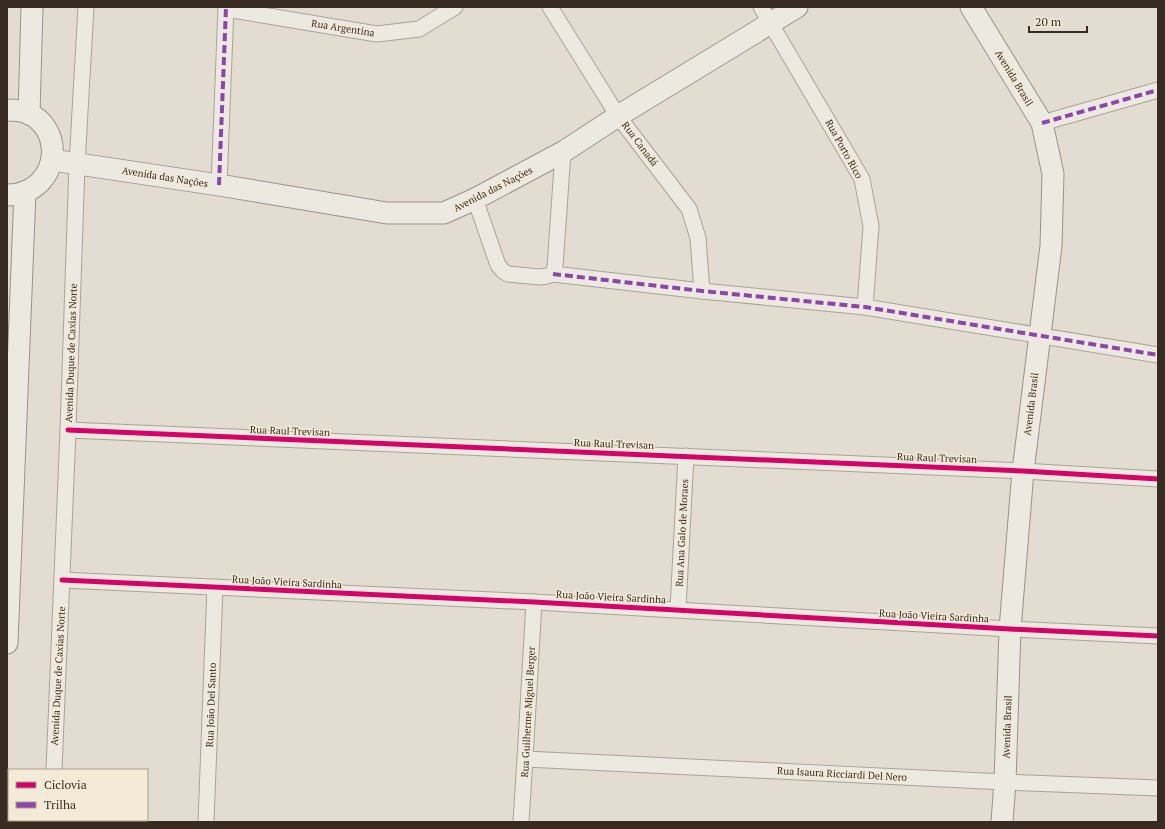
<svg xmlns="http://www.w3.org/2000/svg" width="1165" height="829" font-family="'PT Serif',serif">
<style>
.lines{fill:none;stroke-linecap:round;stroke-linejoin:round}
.street-casing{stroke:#a9a299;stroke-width:17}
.secondary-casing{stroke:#999289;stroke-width:23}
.street{stroke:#ece9e1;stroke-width:15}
.secondary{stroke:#ece9e1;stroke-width:21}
.quiet{stroke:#8e44ad;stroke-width:4;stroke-dasharray:8 4;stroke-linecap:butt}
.cycleway-casing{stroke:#f3ead8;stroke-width:8}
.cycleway{stroke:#d6006c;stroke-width:5}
.labels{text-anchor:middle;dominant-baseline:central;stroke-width:3;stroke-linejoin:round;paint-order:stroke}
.street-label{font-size:10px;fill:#382b21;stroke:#f3ead8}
</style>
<rect width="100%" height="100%" fill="#e3ddd1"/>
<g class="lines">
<g class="street-casing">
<g id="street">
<polyline points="550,7 618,116 689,209 698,238 702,291"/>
<polyline points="761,7 862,179 871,226 865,307"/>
<polyline points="226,9 377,34 419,29 455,7"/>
<polyline points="1042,123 1158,90"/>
<polyline points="219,185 226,7"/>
<polyline points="475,199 498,265 503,271 508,274 539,277 547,276 553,274 555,267 563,152"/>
<polyline points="553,274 702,291 865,307 1158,355"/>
<polyline points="68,430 1023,471 1158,479"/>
<polyline points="62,580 534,602 1010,629 1158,636"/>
<polyline points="678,609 686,456"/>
<polyline points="525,759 1005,782 1158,788"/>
<polyline points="54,770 68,430 77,164 86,7"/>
<polyline points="52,822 52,820"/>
<polyline points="206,822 215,587"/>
<polyline points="521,822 525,759 534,602"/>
</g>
</g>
<g class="secondary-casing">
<g id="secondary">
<polyline points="971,7 1042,123 1053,174 1051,246 1023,471 1010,629 1005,782 1002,822"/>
<path d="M7 110C14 110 21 110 28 113 60 128 60 172 31 189 24 193 15 195 7 195"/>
<polyline points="29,114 32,7"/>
<polyline points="52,160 219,185 387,213 444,213 475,199 563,152 618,116 797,7"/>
<polyline points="7,643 25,192"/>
</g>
</g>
<use href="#street" class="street"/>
<use href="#secondary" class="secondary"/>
<g class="quiet">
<polyline points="1042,123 1158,90"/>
<polyline points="219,185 226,7"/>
<polyline points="553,274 702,291 865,307 1158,355"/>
</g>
<g class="cycleway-casing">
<g id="cycleway">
<polyline points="68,430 1023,471 1158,479"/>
<polyline points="62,580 534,602 1010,629 1158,636"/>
</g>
</g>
<use href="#cycleway" class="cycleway"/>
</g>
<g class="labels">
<g class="street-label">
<text transform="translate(343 28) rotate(9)">Rua Argentina</text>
<text transform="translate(1014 78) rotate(59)">Avenida Brasil</text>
<text transform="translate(640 144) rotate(53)">Rua Canadá</text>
<text transform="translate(844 149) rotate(61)">Rua Porto Rico</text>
<text transform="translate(165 177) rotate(9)">Avenida das Nações</text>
<text transform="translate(493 189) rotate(-27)">Avenida das Nações</text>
<text transform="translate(71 353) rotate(-88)">Avenida Duque de Caxias Norte</text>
<text transform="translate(1031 404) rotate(-83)">Avenida Brasil</text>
<text transform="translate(290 431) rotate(2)">Rua Raul Trevisan</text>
<text transform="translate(614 444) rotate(2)">Rua Raul Trevisan</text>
<text transform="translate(937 458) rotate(2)">Rua Raul Trevisan</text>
<text transform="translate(682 533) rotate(-87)">Rua Ana Galo de Moraes</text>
<text transform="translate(287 582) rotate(3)">Rua João Vieira Sardinha</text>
<text transform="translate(611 597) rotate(3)">Rua João Vieira Sardinha</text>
<text transform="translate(934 616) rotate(3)">Rua João Vieira Sardinha</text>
<text transform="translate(58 676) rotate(-87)">Avenida Duque de Caxias Norte</text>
<text transform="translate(211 705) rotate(-88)">Rua João Del Santo</text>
<text transform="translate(528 712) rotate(-87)">Rua Guilherme Miguel Berger</text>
<text transform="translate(1007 727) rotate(-88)">Avenida Brasil</text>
<text transform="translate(842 774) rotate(3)">Rua Isaura Ricciardi Del Nero</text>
</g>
</g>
<rect width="1165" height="829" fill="none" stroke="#382b21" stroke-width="16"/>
<rect x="8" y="769" width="140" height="52" fill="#f3ead8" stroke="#a89e8f"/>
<rect x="16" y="782" width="20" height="6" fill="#d6006c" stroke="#a89e8f"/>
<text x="44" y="789" font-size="12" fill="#382b21">Ciclovia</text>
<rect x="16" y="802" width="20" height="6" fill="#8e44ad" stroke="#a89e8f"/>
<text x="44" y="809" font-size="12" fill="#382b21">Trilha</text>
<path d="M1029 26v6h58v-6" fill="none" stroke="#382b21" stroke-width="2"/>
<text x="1035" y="26" font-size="12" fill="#382b21" stroke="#f3ead8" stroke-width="3" paint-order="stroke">20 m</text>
</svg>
